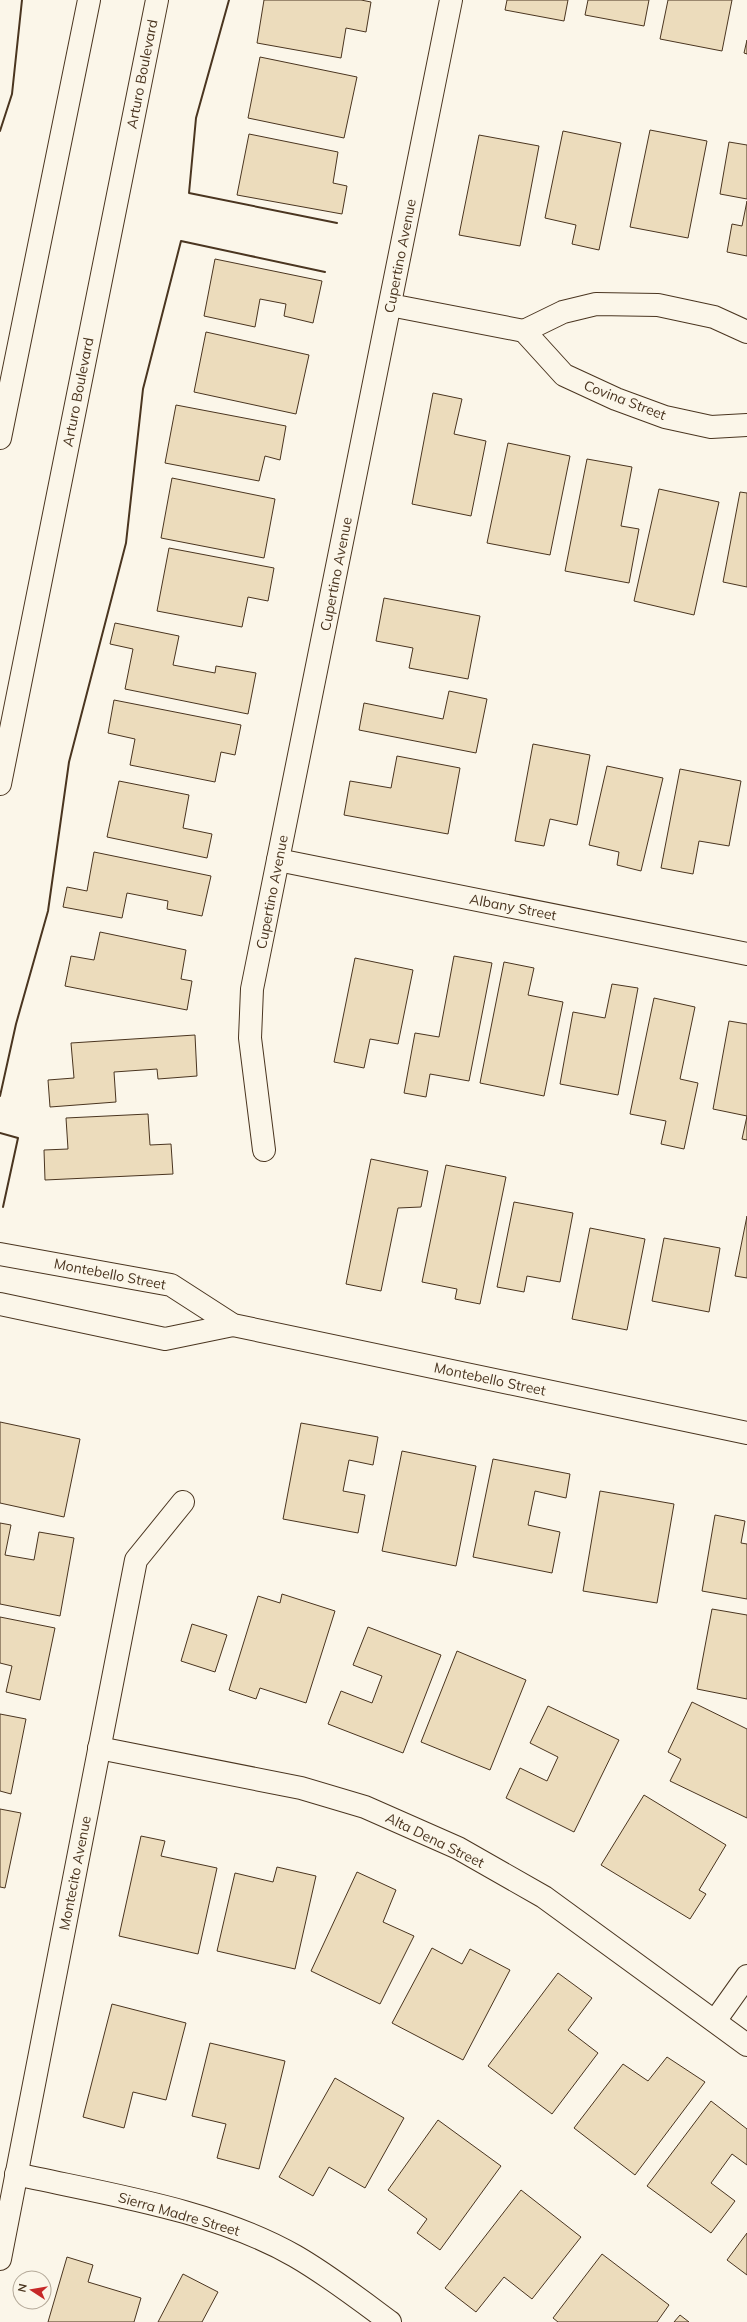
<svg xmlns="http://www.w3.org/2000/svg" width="747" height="2322" font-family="Mulish,sans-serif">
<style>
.building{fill:#ecdcbc;stroke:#4a3520}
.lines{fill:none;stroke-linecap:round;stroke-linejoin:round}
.minor-casing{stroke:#4a3520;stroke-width:24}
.minor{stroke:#fbf6e9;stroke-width:22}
.wall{stroke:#4a3520;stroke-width:2}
.labels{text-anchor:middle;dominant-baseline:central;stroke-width:3;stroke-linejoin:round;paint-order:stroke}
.street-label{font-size:14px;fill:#4a3520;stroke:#fbf6e9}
</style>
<rect width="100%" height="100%" fill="#fbf6e9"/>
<g class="building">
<polygon points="264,0 361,0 371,2 366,32 346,28 341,58 257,43"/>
<polygon points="507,0 568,0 564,21 505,10"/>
<polygon points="588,0 649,0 644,26 585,15"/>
<polygon points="668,0 732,0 722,51 660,39"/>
<polygon points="747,40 747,54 744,53"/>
<polygon points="260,57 357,77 344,138 248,118"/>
<polygon points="650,130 707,141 688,238 630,227"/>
<polygon points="563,131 621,143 599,250 572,244 576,225 545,218"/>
<polygon points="249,134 338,152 333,183 347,186 342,214 237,195"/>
<polygon points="479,135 539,146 520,246 459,235"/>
<polygon points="729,142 747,145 747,199 720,194"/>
<polygon points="747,201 747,256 727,252 732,224 742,226"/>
<polygon points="215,259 322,281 313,323 284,316 286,304 260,299 255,327 204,316"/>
<polygon points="206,332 309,355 296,414 194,392"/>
<polygon points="433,393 462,399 454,434 486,441 471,516 412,504"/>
<polygon points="176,405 286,426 280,460 265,456 259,481 165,463"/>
<polygon points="508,443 570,456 550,555 487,543"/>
<polygon points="587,459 632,467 621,526 639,529 629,583 565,571"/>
<polygon points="172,478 275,499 264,558 161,538"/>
<polygon points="659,489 719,502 694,615 634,601"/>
<polygon points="740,492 747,493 747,587 723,582"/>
<polygon points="169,548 274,568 268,601 248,597 242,627 157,611"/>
<polygon points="384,598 480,616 468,679 409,668 413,648 376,641"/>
<polygon points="115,623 179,636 173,665 215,673 216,666 256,673 248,714 125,689 133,649 110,644"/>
<polygon points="449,691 487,699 476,753 359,730 364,703 443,719"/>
<polygon points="114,700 241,725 235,755 221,752 215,782 130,765 135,739 108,733"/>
<polygon points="533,744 590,755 577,825 550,819 544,846 515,841"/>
<polygon points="397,756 460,768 448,834 344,815 350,781 391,788"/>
<polygon points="607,766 663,778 641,871 617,865 619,852 589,845"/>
<polygon points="680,769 741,781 729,846 699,841 693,874 661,868"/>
<polygon points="119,781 189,795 183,828 212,834 207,858 107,837"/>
<polygon points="94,852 211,876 202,916 167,909 168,901 127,893 122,918 63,907 67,887 87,891"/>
<polygon points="100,932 186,950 181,979 192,981 187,1010 65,986 71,956 94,960"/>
<polygon points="454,956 492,963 469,1081 430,1074 426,1097 404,1093 415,1033 439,1037"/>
<polygon points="355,958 413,970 398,1044 370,1039 364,1068 334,1062"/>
<polygon points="504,962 534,968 528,995 563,1002 544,1096 480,1083"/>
<polygon points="612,984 638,988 618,1095 560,1084 573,1012 605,1018"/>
<polygon points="654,998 695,1007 680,1079 698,1083 684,1149 661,1144 666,1121 630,1114"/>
<polygon points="729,1021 747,1024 747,1140 742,1139 747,1116 713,1109"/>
<polygon points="195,1035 197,1076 158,1079 157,1069 114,1072 116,1102 50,1107 48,1080 74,1078 71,1043"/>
<polygon points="148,1114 150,1145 171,1144 173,1174 45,1180 44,1150 68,1149 66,1118"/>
<polygon points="371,1159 428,1171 421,1207 398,1208 381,1291 346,1284"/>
<polygon points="446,1165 506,1177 480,1304 455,1299 457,1289 422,1282"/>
<polygon points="514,1202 573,1213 560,1282 527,1276 524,1292 497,1287"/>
<polygon points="747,1216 747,1278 735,1276"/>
<polygon points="590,1228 645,1239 627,1330 572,1319"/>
<polygon points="664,1238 720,1248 709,1312 652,1301"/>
<polygon points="0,1422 80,1439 64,1517 0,1503"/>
<polygon points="301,1423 378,1437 373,1465 349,1460 343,1491 365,1495 358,1533 283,1519"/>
<polygon points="402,1451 476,1466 456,1566 382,1551"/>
<polygon points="493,1459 570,1474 566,1498 535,1491 528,1525 560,1532 552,1573 473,1557"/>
<polygon points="600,1491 674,1504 657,1603 583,1591"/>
<polygon points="715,1515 745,1521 741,1543 747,1544 747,1599 702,1591"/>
<polygon points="0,1523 11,1525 5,1555 34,1560 39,1532 74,1538 60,1616 0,1604"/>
<polygon points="282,1594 335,1611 306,1703 260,1688 256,1699 229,1690 258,1596 280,1603"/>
<polygon points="712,1609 747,1615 747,1699 697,1689"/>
<polygon points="0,1617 55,1628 40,1700 6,1692 12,1666 0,1663"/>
<polygon points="192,1624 227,1635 215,1672 181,1661"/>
<polygon points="368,1627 441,1655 403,1753 328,1724 341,1691 372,1703 382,1676 353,1665"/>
<polygon points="457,1651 526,1680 490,1770 421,1742"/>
<polygon points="692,1702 747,1729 747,1818 670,1781 681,1759 668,1752"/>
<polygon points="548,1706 619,1740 574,1832 506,1798 520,1768 547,1781 558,1757 530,1743"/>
<polygon points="0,1714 26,1719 11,1794 0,1791"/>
<polygon points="644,1795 726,1845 699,1890 706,1894 690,1919 601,1865"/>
<polygon points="0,1809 21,1813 5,1888 0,1887"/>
<polygon points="141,1836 165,1841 161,1856 217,1868 198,1954 119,1936"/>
<polygon points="277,1867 316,1876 295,1969 217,1951 235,1873 273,1882"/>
<polygon points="357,1872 396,1890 383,1922 414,1936 380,2004 311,1971"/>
<polygon points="432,1948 462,1964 470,1949 510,1970 463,2060 392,2023"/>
<polygon points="558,1973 592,1998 568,2030 598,2053 552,2114 488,2066"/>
<polygon points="112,2004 186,2023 166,2100 133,2092 124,2128 83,2117"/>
<polygon points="210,2043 285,2061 259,2169 217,2158 226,2124 192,2116"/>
<polygon points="667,2057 705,2082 635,2175 574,2128 623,2064 648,2081"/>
<polygon points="335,2078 404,2118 365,2188 329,2167 313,2196 279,2177"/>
<polygon points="711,2101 747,2129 747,2165 732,2154 711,2183 735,2201 711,2233 647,2186"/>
<polygon points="438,2120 501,2166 440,2250 417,2233 427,2219 388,2190"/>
<polygon points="521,2190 581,2237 532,2299 504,2277 476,2312 445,2288"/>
<polygon points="747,2233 747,2275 727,2260"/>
<polygon points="602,2254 669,2305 657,2322 558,2322 553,2318"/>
<polygon points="67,2257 93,2265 88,2282 141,2298 134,2322 48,2322"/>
<polygon points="183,2274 218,2292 202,2322 158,2322"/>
<polygon points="680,2315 689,2322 674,2322"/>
</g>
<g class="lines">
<g class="minor-casing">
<g id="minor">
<polyline points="390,305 524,331"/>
<polyline points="747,332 714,317 658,305 596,304 563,312 524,331 564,375 616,399 665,417 711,427 747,425"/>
<polyline points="0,438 89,0"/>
<polyline points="0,784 157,0"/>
<polyline points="278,860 747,954"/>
<polyline points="264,1150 250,1038 252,989 451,0"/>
<polyline points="0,1254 171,1285 233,1325 747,1433"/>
<polyline points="0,1304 165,1339 233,1325"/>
<polyline points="99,1748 301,1788 365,1807 458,1848 544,1897 747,2045"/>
<polyline points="715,2021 747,1976"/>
<path d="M16 2174C106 2194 215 2210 295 2256 328 2275 359 2299 390 2322"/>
<polyline points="0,2259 136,1560 183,1502"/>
</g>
</g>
<use href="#minor" class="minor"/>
<g class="wall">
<polyline points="229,0 196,118 189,193 337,223"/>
<polyline points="0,131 12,94 22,0"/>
<polyline points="0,1096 16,1024 48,911 69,762 126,543 143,389 181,241 325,272"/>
<polyline points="0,1133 18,1138 3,1207"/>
</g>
</g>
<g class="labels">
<g class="street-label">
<text transform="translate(142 74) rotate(-79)">Arturo Boulevard</text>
<text transform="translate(400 256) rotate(-79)">Cupertino Avenue</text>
<text transform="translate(78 392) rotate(-79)">Arturo Boulevard</text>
<text transform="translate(625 400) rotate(21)">Covina Street</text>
<text transform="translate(336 574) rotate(-79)">Cupertino Avenue</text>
<text transform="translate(272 892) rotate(-79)">Cupertino Avenue</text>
<text transform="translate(513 907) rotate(11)">Albany Street</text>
<text transform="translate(110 1274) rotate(11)">Montebello Street</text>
<text transform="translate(490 1379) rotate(12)">Montebello Street</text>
<text transform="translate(435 1840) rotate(26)">Alta Dena Street</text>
<text transform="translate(75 1873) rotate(-79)">Montecito Avenue</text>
<text transform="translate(179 2214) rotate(16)">Sierra Madre Street</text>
</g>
</g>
<g transform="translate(32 2290) rotate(282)"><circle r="19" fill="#fbf6e9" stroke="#b4a999"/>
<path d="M0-3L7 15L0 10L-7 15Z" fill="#c62828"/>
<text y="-6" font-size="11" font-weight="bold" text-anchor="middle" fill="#4a3520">N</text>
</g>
</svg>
